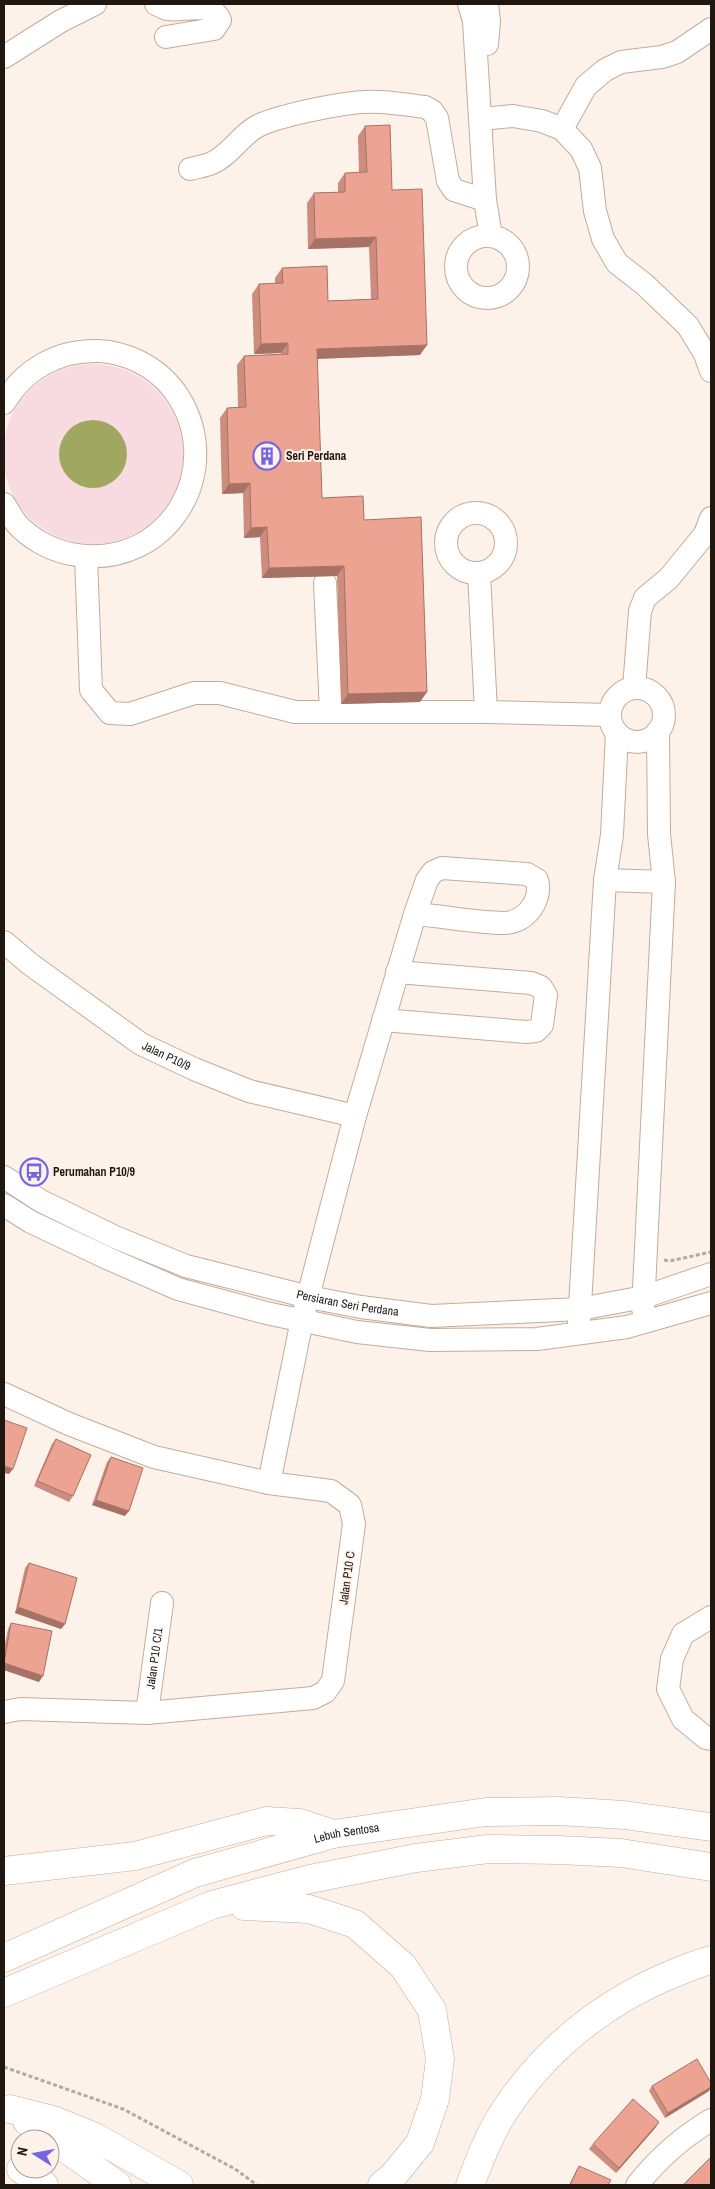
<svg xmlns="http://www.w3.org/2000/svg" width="715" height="2189" font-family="'Archivo Narrow',sans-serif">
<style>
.green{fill:#f8dbe0}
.water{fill:#9fa761}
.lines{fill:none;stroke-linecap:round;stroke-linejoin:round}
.minor-casing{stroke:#c5ab97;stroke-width:24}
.major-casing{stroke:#c5ab97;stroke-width:29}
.path{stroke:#b3a9a0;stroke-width:3;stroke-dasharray:4 2.5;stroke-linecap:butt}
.minor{stroke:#fff;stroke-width:22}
.major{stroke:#fff;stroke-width:28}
.wall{fill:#cc8c7e}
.shaded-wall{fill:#a67266}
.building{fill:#eda392;stroke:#a67266}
.labels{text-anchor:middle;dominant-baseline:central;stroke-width:4;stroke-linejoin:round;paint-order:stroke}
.poi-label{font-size:12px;font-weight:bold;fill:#201710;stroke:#fdf2e9;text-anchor:start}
.street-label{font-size:12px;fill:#201710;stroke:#fdf2e9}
</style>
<rect width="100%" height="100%" fill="#fdf2e9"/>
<circle class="green" cx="93" cy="454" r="90"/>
<circle class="water" cx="93" cy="454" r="34"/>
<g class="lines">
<g class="minor-casing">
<g id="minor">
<path d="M156 4C159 5 163 8 167 9 184 12 211 0 220 20L214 29 166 37"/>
<polyline points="469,4 474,21 485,200 491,236"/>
<polyline points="487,4 489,21 487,44"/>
<polyline points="4,57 61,21 95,4"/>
<polyline points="481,119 513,116 542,121 562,129 581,149 590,168 595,211 603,239 617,263 644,284 688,326 705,354 711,371"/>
<polyline points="562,129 586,86 605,70 621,62 662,57 677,52 711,29"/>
<path d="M190 169C197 167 206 166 212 163 230 155 240 136 256 127 275 116 341 103 364 102 384 100 405 105 425 107L432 111 437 118 448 181 454 190 485 200"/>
<circle cx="487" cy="267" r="31"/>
<path d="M4 403C24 369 58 350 98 351 126 352 155 366 173 389 231 466 168 573 71 554 51 550 30 539 16 523 12 517 8 510 4 504"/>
<circle cx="476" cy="543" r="30"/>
<polyline points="86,557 91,690 110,713 130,714 194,693 220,693 295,712 331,712"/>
<polyline points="479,573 486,712 610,715"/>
<polyline points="325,583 331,712 486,712"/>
<polyline points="634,688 640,611 645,598 669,578 705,534 711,518"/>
<circle cx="637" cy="715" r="27"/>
<polyline points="605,880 664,882"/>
<path id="s1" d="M4 942 30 964 141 1044 194 1069 249 1091 355 1116"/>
<polyline points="383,1020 526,1032 536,1031 542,1025 546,995 541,987 531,983 397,972"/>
<path id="s2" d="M4 1177 41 1201 115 1237 186 1266 309 1297 361 1307 431 1316 580 1309 644 1297 711 1274"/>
<polyline points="4,1205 31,1222 107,1258 178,1289 266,1313 357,1332 430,1340 537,1339 627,1327 711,1303"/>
<polyline points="643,1309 664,882 659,834 658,731"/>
<polyline points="579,1322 605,880 612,835 617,733"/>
<polyline points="4,1394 69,1424 154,1457 269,1483 331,1491 350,1505 354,1524 333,1681 325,1692 313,1698 147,1713 20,1709 4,1712"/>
<path d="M269 1483 302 1320 355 1116 415 914 427 880 433 872 442 868 527 874 537 880C542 900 527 922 504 923 477 923 442 916 415 914"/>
<polyline points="711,1617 683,1634 672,1659 668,1689 683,1719 706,1738 711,1739"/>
<path id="s3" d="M147 1713 162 1603"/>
<path d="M637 2185C657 2160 684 2136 711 2120"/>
</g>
</g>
<g class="major-casing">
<g id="major">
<polyline points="4,1871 135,1856 266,1821 300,1823 333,1834"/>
<polyline points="244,1906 309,1909 355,1924 403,1966 432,2010 440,2059 435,2099 420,2143 393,2176 382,2185"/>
<path id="s4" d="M4 1958 195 1873 333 1834 486 1812 559 1811 624 1815 711 1827"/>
<polyline points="4,1993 212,1905 310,1879 416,1858 488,1849 558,1850 621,1853 711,1867"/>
<polyline points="10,2109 53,2120 95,2137 179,2185"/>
<polyline points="27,2121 117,2185"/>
<polyline points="21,2169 44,2185"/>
<path d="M470 2185C479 2161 489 2135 503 2113 543 2052 599 2006 665 1977 680 1971 695 1964 711 1960"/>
</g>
</g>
<g class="path">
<polyline points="664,1260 670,1261 711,1252"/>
<polyline points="4,2067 123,2109 235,2169 257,2185"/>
</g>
<use href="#minor" class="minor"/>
<use href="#major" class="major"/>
</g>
<g class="wall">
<polygon points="365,126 392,190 420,355 317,359 322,498 364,520 420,702 341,704 337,576 262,578 260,537 244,538 243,493 222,494 220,418 227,408 238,407 237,365 244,356 281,354 281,353 254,354 252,294 259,284 275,284 275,278 282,268 328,301 371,299 369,247 308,249 307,203 314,193 338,192 338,183 345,173 359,173 358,136"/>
<polygon points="56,1439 73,1496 69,1502 34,1486 52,1444"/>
<polygon points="111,1457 125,1516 92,1505 107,1462"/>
<polygon points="29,1563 65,1624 61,1629 15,1613 25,1568"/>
<polygon points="11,1623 39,1682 4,1670 4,1649 8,1629"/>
<polygon points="652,2086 709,2091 665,2118 649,2091"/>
<polygon points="656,2127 616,2173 589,2149 593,2144"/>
<polygon points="579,2166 608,2185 569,2185 576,2171"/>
</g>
<g class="shaded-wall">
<polygon points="376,237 369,247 308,249 315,239"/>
<polygon points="288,343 281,353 254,354 261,344"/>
<polygon points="427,345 420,355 310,359 317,349"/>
<polygon points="250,483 243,493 222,494 229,484"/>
<polygon points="267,527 260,537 244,538 251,528"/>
<polygon points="344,566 337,576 262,578 269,568"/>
<polygon points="427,692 420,702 341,704 348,694"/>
<polygon points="4,1466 13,1469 9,1474 4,1473"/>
<polygon points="96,1500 129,1511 125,1516 92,1505"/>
<polygon points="18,1607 65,1624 61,1629 15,1613"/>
<polygon points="4,1663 43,1676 39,1682 4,1670"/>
<polygon points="711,2087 709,2091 665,2118 668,2113"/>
<polygon points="659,2122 656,2127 616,2173 619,2168"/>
</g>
<g class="building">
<polygon points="390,125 392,190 422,189 427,345 317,349 322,498 363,496 364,520 421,517 427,692 348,694 344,566 269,568 267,527 251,528 250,483 229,484 227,408 246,407 244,356 288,354 288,343 261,344 259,284 283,283 282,268 327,266 328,301 378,299 376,237 315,239 314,193 345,192 345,173 367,172 365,126"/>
<polygon points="4,1420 27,1428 13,1469 4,1466"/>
<polygon points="56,1439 91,1455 73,1496 37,1481"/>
<polygon points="111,1457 143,1468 129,1511 96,1500"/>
<polygon points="29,1563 77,1578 65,1624 18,1607"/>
<polygon points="11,1623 52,1631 43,1676 4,1663"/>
<polygon points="697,2059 711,2083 711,2087 668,2113 652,2086"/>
<polygon points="633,2099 659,2122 619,2168 593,2144"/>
<polygon points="711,2157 711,2185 683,2185"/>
<polygon points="579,2166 611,2180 608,2185 570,2185"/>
</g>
<defs>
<g id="building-ring" transform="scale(1.4375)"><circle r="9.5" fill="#fdf2e9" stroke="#7665e0" stroke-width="1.5"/><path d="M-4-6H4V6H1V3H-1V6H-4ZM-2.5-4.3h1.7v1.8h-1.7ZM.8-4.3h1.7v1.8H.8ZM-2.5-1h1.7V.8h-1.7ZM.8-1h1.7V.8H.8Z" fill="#7665e0"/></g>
<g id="bus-ring" transform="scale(1.4375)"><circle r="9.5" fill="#fdf2e9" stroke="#7665e0" stroke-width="1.5"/><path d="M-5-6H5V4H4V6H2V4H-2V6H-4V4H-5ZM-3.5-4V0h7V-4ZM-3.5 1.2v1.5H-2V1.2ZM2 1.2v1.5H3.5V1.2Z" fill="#7665e0"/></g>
</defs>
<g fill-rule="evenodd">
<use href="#building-ring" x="267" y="456"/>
<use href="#bus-ring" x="34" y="1172"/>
</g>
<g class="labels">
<g class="poi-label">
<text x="286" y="456">Seri Perdana</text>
<text x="53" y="1172">Perumahan P10/9</text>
</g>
<g class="street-label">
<text stroke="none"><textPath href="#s1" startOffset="199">Jalan P10/9</textPath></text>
<text stroke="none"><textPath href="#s2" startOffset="369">Persiaran Seri Perdana</textPath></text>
<text transform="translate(347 1578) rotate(-82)">Jalan P10 C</text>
<text stroke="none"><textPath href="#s3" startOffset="55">Jalan P10 C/1</textPath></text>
<text stroke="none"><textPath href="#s4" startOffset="366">Lebuh Sentosa</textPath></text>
</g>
</g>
<rect width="715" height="2189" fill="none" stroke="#201710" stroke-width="10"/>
<g transform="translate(35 2154) rotate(281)"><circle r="24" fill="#fdf2e9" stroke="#a59a92"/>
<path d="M0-4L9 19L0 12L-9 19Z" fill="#7665e0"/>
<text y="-8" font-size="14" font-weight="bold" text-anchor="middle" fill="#201710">N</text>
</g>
</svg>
